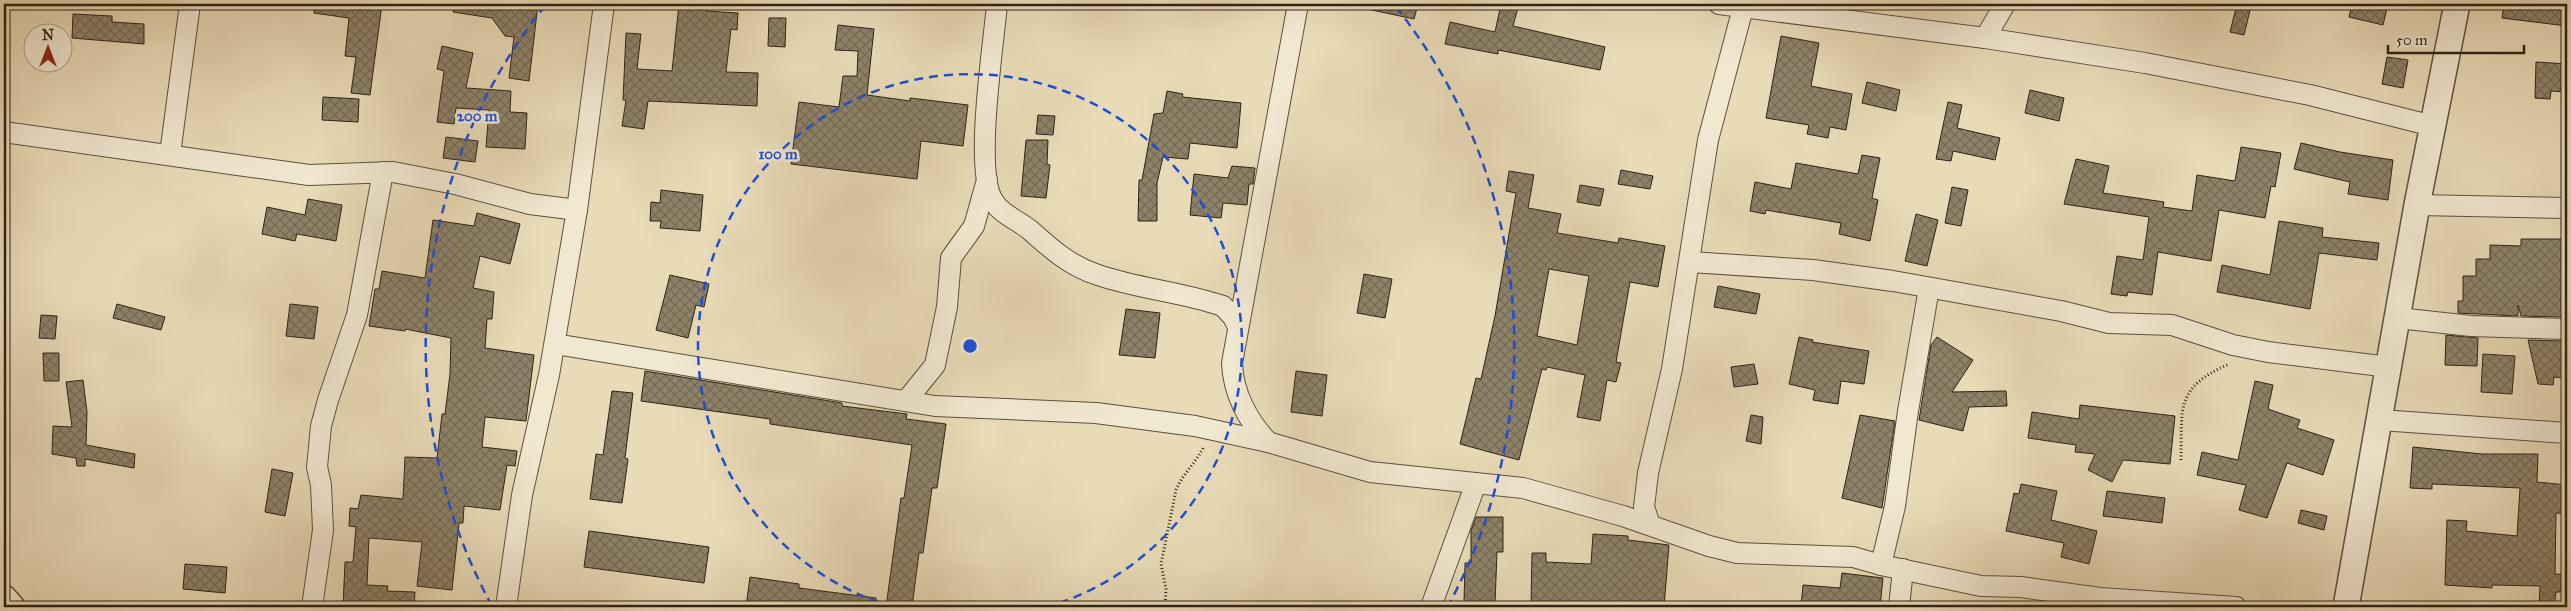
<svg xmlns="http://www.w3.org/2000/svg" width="2571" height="611" font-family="'IM FELL Great Primer',serif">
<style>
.building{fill:url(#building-cross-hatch);stroke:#2c2316;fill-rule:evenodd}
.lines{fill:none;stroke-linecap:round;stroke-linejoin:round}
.minor-casing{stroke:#5b513e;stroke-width:22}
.tertiary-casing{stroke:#5b513e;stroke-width:28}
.path{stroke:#2c2316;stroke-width:3;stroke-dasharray:1 2.5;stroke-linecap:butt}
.minor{stroke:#f1e8d1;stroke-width:20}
.tertiary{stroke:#f1e8d1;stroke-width:25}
.ring{fill:none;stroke:#1d4ed8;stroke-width:2.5;stroke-dasharray:9 6}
.centre{fill:#1d4ed8;stroke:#f1e8d1;stroke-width:2.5}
.ring-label{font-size:15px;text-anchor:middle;font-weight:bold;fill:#1d4ed8;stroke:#f1e8d1;stroke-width:5;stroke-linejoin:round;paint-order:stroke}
</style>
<defs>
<pattern id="building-cross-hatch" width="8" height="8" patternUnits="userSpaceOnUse" patternTransform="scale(1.25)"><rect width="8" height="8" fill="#8e836a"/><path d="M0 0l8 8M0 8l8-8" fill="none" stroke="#746b56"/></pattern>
</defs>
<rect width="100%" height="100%" fill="#e9dbb8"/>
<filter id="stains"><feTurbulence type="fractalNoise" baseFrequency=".004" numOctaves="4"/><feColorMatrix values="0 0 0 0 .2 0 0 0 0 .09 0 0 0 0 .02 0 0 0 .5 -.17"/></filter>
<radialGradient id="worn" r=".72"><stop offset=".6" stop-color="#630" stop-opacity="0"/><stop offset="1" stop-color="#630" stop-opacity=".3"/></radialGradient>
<g class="building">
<polygon points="315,4 382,4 370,95 351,93 356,57 345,56 349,18 314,13"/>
<polygon points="454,4 538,4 529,81 509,78 514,37 505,36 492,18 453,12"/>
<polygon points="679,4 707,4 706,11 738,13 737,30 731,29 726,72 758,73 757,106 648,101 644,129 622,126 626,100 623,100 626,33 641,34 637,69 672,71"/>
<polygon points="1373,4 1418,4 1414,19 1372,10"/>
<polygon points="1501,4 1519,4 1513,26 1605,47 1600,70 1498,50 1498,54 1445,44 1450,22 1495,32"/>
<polygon points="2237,4 2251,6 2244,35 2230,32"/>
<polygon points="2352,4 2388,4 2383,25 2349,17"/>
<polygon points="2504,4 2567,5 2567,26 2502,18"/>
<polygon points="73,14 112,16 112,22 144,24 144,44 72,38"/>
<polygon points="769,18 786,18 785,47 768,46"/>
<polygon points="838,25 874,29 867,95 910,101 910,98 968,105 963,146 921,141 917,179 791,164 799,102 839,107 843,76 857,76 858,51 835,50"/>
<polygon points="1781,36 1819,43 1811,86 1852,94 1846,130 1830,127 1828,138 1807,134 1809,125 1766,118"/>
<polygon points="442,46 473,53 466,88 511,91 510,112 527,113 525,149 486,147 489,110 456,108 454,124 437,122 444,71 437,69"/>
<polygon points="2387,57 2408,60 2403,88 2382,84"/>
<polygon points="2536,62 2567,64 2566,92 2551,91 2550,99 2535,98"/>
<polygon points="1867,82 1900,90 1896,111 1862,103"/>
<polygon points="2030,90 2064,98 2059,121 2025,113"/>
<polygon points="1167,91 1183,94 1182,97 1241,103 1237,148 1190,143 1188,159 1163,157 1157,183 1157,221 1138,221 1139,180 1142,180 1154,114 1163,113"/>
<polygon points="323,97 359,99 358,122 322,120"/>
<polygon points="1948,102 1962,105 1957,128 2000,138 1995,160 1953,151 1951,161 1936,159"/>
<polygon points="1038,115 1055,116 1053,135 1036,134"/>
<polygon points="446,137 478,141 475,162 443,158"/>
<polygon points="1026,140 1048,140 1047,164 1050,165 1046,198 1021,196"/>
<polygon points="2301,143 2340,152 2393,160 2388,200 2348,194 2350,182 2294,169"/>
<polygon points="2241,147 2281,153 2275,187 2271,186 2265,218 2219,210 2211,261 2158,252 2152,295 2128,292 2127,296 2111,294 2117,256 2143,260 2149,217 2064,204 2076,159 2109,166 2103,193 2164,202 2163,207 2192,211 2197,175 2235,181"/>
<polygon points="1862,155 1880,158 1872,198 1878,200 1870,241 1839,234 1841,223 1766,210 1765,214 1750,211 1755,182 1791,189 1796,163 1858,174"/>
<polygon points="1232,166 1255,168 1253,184 1249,184 1247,205 1223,203 1221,218 1190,215 1194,174 1228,178"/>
<polygon points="1621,170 1653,176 1650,189 1618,184"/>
<path d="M1509 171 1534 175 1528 208 1561 214 1557 233 1618 243 1619 238 1665 246 1658 287 1630 282 1616 362 1621 363 1616 382 1607 380 1600 421 1577 417 1585 375 1547 367 1546 370 1542 369 1519 460 1460 444 1476 378 1481 379 1495 316 1516 193 1506 191ZM1549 269 1589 276 1577 345 1537 336Z"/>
<polygon points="1580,185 1604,189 1600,206 1577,202"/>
<polygon points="1952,187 1968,190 1961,226 1945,223"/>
<polygon points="661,190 703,195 700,231 660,228 661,221 650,221 651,202 660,203"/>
<polygon points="308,199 342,205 336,241 297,234 295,241 262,234 267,207 305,215"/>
<polygon points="477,213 520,224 510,264 480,256 473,288 494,292 492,319 487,319 485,348 534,355 526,421 485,417 482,447 517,451 515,466 507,465 500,510 464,506 463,523 459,523 452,590 417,586 422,542 369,538 367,585 388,586 387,591 415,592 414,607 343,607 345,562 353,562 356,527 349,526 350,508 358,509 361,495 403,499 405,457 437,458 442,414 445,414 450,374 451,338 405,329 405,331 369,326 375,289 379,289 382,271 425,278 433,220 474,226"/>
<polygon points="1916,214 1938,220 1927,266 1905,261"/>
<polygon points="2279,221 2323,228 2322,237 2379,243 2377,260 2319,253 2310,309 2217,292 2222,265 2270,275"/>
<polygon points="2521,239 2567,239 2567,303 2562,303 2562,317 2521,316 2518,305 2518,316 2458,313 2458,301 2463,301 2463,276 2476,276 2476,259 2490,259 2490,245 2521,246"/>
<polygon points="1364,274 1392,279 1385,318 1357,313"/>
<polygon points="670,275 709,284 704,307 696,305 688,338 656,330"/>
<polygon points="1718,286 1760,294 1756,314 1714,307"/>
<polygon points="117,304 165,317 161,330 113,318"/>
<polygon points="290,304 318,307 314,339 286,336"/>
<polygon points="1126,309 1160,313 1155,358 1119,355"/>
<polygon points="41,315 57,316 55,339 39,338"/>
<polygon points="2446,335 2478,338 2477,366 2445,365"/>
<polygon points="1799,337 1813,340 1812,342 1869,351 1864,384 1841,381 1838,404 1813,400 1815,390 1789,384"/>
<polygon points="1937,337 1973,360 1952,392 2006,391 2007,406 1969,407 1963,431 1919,420 1931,345"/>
<polygon points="2528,340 2563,341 2563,344 2567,344 2564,378 2554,377 2553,385 2538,384"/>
<polygon points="43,353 59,353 59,381 44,381"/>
<polygon points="2483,354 2515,356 2512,394 2481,392"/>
<polygon points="1754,364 1758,384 1734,387 1731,367"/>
<polygon points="645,371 842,403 842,406 907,414 906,419 946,424 937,488 932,488 923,553 919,553 912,607 886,607 901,498 904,498 912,445 770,424 770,419 641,401"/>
<polygon points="1296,371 1327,375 1322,416 1291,412"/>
<polygon points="83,380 87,412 86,445 135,454 134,468 85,459 85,466 77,466 76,458 52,454 53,426 72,427 66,382"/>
<polygon points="2255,381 2273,385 2268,409 2300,420 2297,428 2334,440 2323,475 2287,463 2267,518 2239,510 2246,485 2197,475 2202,452 2238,460"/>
<polygon points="612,391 633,393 625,458 628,459 622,503 590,499 596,454 603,455"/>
<polygon points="2080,405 2175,416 2170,464 2123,460 2112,482 2088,470 2095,454 2075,452 2076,445 2028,438 2032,412 2079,419"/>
<polygon points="1751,415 1763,417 1761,444 1746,441"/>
<polygon points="1860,415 1895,421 1882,508 1842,498"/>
<polygon points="2413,447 2482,454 2538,454 2537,482 2567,485 2567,514 2556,513 2555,574 2567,575 2567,592 2556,592 2554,607 2539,607 2540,586 2492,585 2492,588 2445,585 2447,520 2467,521 2466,531 2517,536 2520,488 2432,484 2432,489 2410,488"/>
<polygon points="272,469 293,473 285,516 265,512"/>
<polygon points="2021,484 2057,491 2051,520 2097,531 2089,564 2061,557 2064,543 2006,531 2014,493 2019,494"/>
<polygon points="2107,491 2165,498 2162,523 2103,516"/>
<polygon points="2301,510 2327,516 2324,530 2298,523"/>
<polygon points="1476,517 1503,517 1503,552 1497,552 1495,604 1464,603 1465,563 1471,563 1471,531"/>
<polygon points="589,531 709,547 704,583 584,567"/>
<polygon points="1593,534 1628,536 1628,540 1669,545 1664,607 1531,606 1532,553 1546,553 1546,562 1591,564"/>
<polygon points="185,564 227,567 225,593 183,589"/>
<polygon points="1842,573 1883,578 1880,607 1801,607 1803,585 1840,588"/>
<polygon points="750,577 799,584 799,588 876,598 876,607 746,607"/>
</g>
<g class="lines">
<g class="minor-casing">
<g id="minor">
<path d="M997 4C994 42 973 174 994 202 1001 214 1019 221 1030 230 1051 249 1070 266 1098 275 1139 289 1182 292 1223 306L1233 317 1238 327"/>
<polyline points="1719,4 1985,38 2145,63 2310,95 2433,126"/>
<polyline points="1985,38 2005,4"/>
<polyline points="4,132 309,175 393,172 455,184 530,204 577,210"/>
<polyline points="170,154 190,4"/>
<polyline points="2417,205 2567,208"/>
<polyline points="1690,262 1813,270 1893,281 2061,311 2109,323 2172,325 2233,345 2268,352 2389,367"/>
<polyline points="2398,318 2471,326 2567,329"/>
<polyline points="555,344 935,406 1096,413 1195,426 1268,442 1370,472 1523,488 1623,516 1709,546 1737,553 1853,557 1881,565 1981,586 2021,587 2100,598 2236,607"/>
<polyline points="906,401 935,365 947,307 951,258 974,226 987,180"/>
<polyline points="2380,420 2567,433"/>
<path d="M1268 442C1248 421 1233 393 1232 363L1298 4"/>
<polyline points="1650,525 1644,507 1648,473 1672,369 1708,140 1744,4"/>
<polyline points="1881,565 1895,506 1908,411 1929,288"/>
<polyline points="312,607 323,530 321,485 317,467 321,426 328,400 357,315 383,172"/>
<polyline points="506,607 522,495 549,375 577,210 604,4"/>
<polyline points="1431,607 1476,483"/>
<polyline points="1899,607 1903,569"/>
</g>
</g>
<g class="tertiary-casing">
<g id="tertiary">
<polyline points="4,598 12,607"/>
<polyline points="2346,607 2417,205 2457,4"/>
</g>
</g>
<g class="path">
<path d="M2181 460C2182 407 2175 388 2229 364"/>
<path d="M1165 607 1166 589 1161 564 1176 490C1183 473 1197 462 1204 446"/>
</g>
<use href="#minor" class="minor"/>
<use href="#tertiary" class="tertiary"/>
</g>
<g class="ring">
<path d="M893 607A272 272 0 1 1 1047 607"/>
<path d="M492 606A544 544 0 0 1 544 7M1396 7A544 544 0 0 1 1448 606"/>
</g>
<circle cx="970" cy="346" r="8" class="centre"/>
<g class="ring-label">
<text x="477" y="121">200 m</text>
<text x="778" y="159">100 m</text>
</g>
<rect width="2571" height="611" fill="none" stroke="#e9dbb8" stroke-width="20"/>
<rect x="5" y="5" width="2561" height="601" fill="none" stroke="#2c2316" stroke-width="2.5"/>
<rect x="10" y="10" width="2551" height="591" fill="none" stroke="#2c2316"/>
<g transform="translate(48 48)"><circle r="24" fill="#f1e8d1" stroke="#a29986"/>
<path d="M0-4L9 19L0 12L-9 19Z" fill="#8f2418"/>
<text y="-8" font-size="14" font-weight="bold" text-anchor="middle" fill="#2c2316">N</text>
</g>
<path d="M2388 45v8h136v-8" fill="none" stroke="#2c2316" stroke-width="2.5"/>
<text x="2396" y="45" font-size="15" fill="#2c2316" stroke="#f1e8d1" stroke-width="4" paint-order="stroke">50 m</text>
<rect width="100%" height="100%" filter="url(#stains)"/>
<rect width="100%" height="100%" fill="url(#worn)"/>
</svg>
